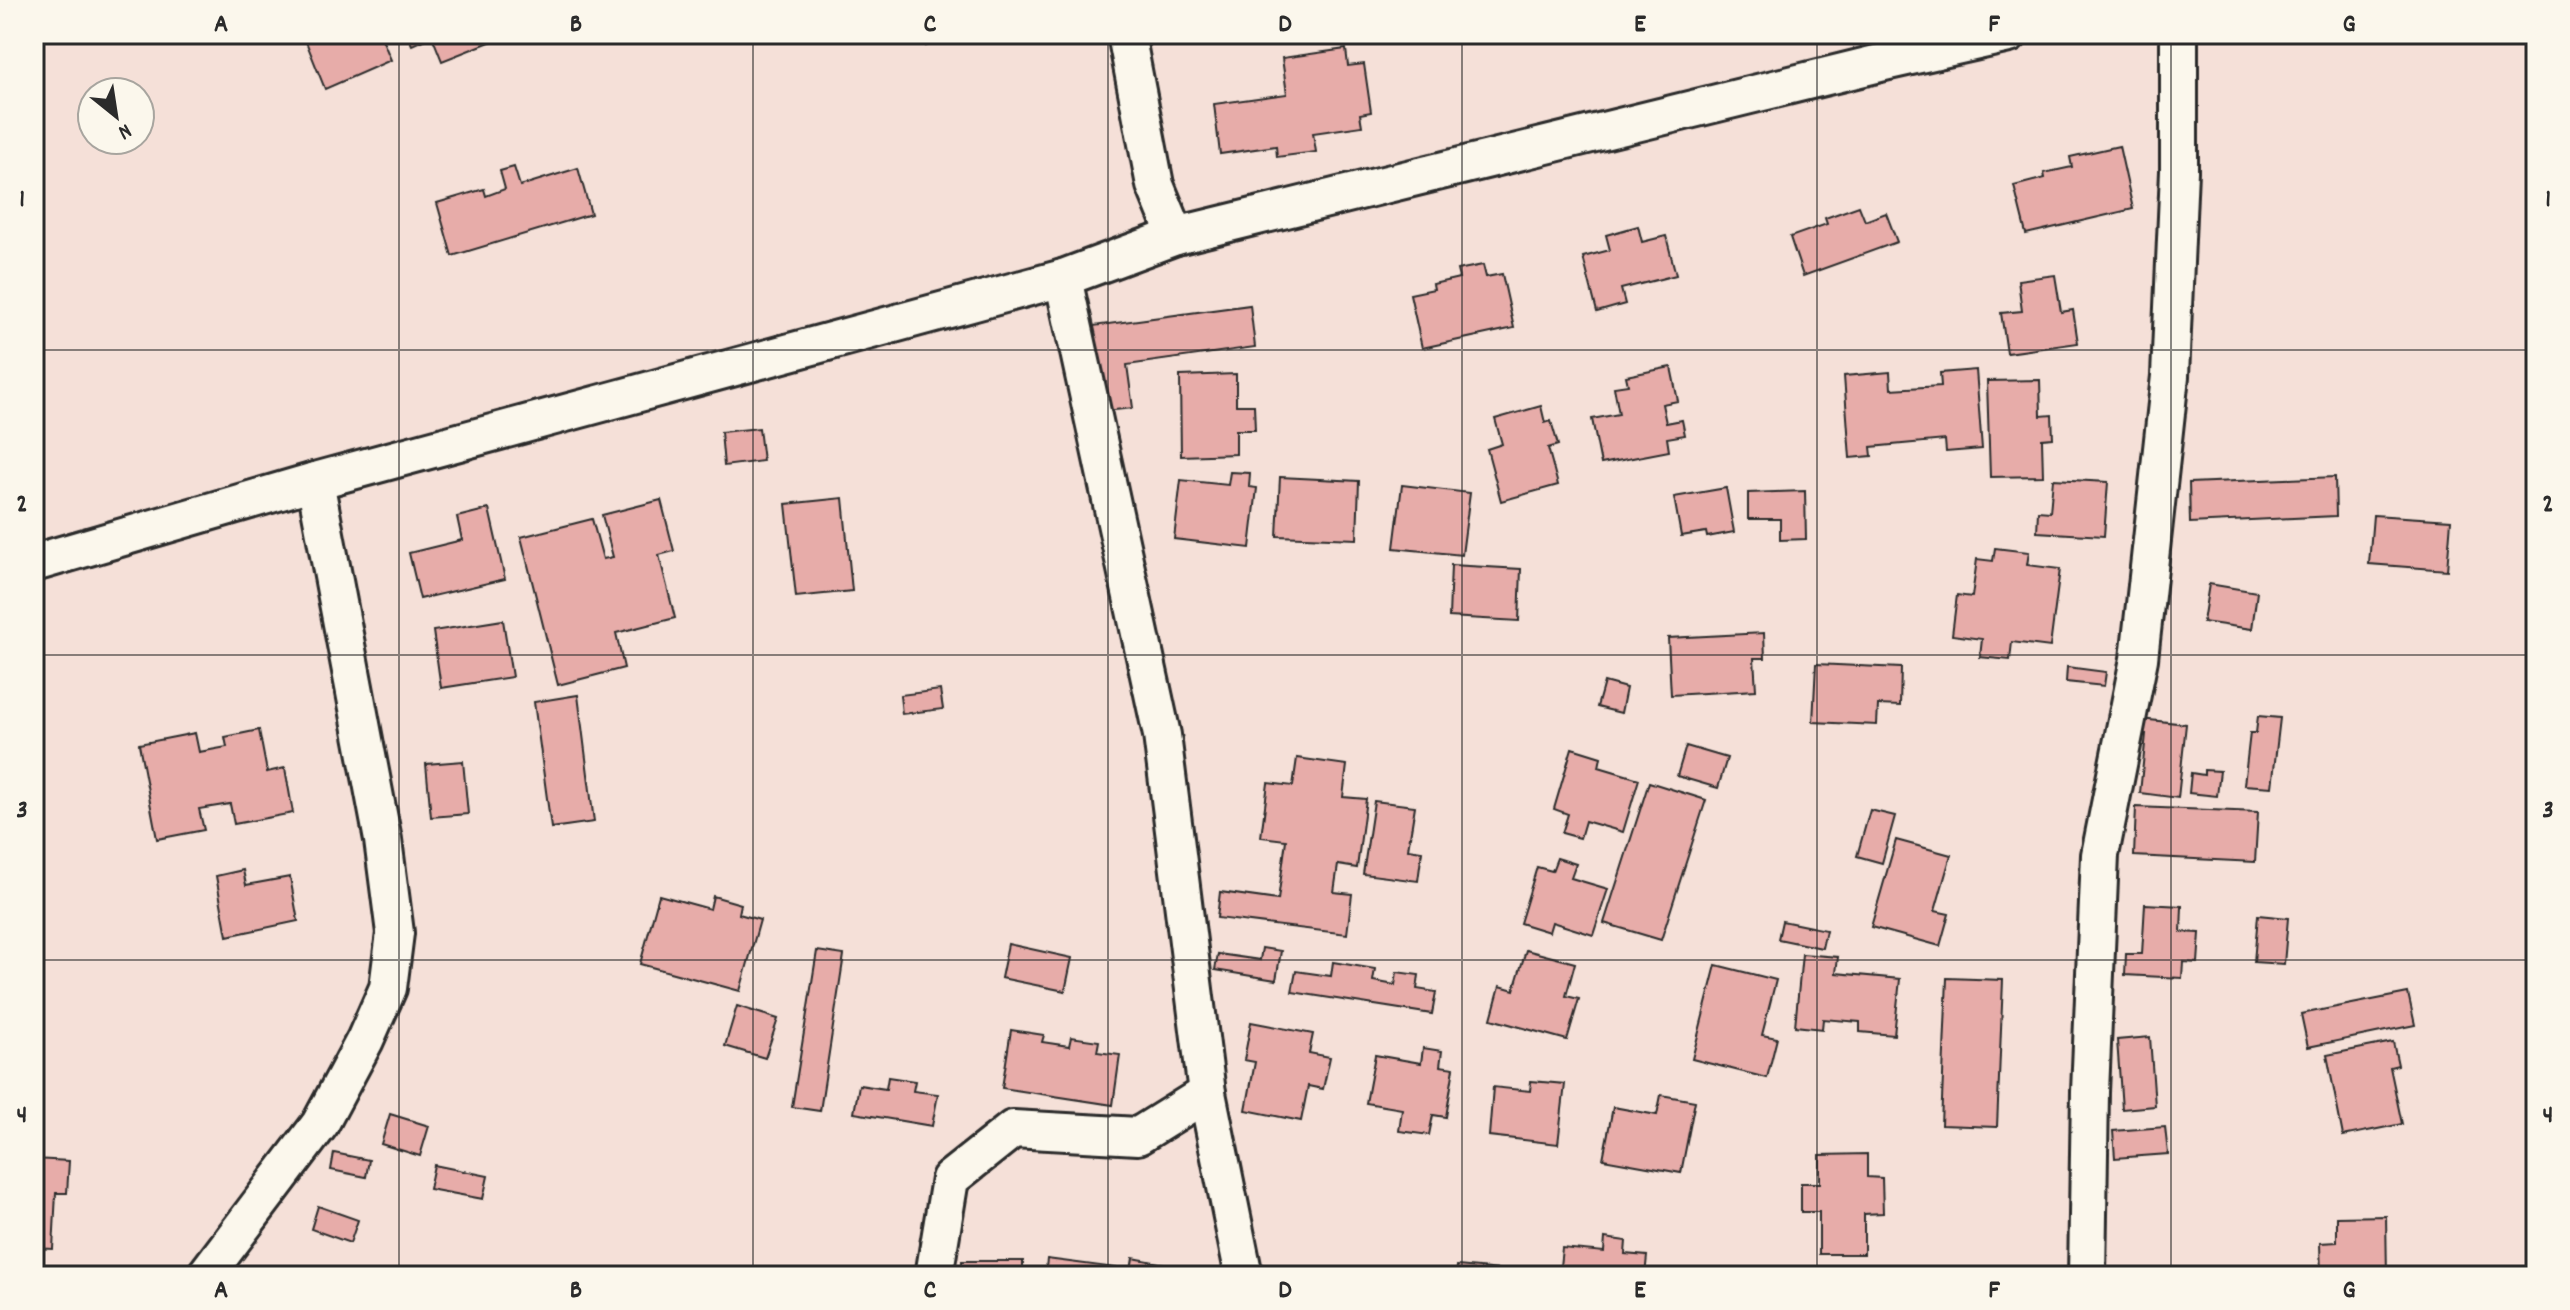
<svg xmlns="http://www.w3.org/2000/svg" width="2570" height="1310" font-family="Dekko,sans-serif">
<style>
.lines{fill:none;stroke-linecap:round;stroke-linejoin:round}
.stream{stroke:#5f8799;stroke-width:12}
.building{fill:#e7aca9;stroke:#2b2b2b;stroke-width:2}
.street-casing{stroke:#2b2b2b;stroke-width:42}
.street{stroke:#fbf7ec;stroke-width:36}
.grid{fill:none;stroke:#2b2b2b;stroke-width:2;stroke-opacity:0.55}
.neatline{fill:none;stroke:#2b2b2b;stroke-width:3}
.grid-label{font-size:26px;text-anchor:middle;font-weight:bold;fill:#2b2b2b}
</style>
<rect width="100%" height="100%" fill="#f5e0d8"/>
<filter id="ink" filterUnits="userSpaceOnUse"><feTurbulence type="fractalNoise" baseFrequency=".0125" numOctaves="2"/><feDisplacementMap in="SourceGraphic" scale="16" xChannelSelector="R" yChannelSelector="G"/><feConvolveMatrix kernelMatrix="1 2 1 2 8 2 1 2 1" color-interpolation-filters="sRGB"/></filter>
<g filter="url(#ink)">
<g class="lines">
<g class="stream">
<polyline points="2536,835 2536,851"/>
<polyline points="2536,1181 2536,1210"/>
</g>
</g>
<g class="building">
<polygon points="303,34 380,34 391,60 325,89"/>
<polygon points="407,34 505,34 505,36 442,61 432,36 412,45"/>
<polygon points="920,34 950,34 926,46"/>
<polygon points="1346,49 1348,66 1364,64 1371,112 1360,114 1362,126 1313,133 1316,152 1277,157 1276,146 1220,154 1214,104 1287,94 1282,58"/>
<polygon points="2119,146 2133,209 2026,234 2014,186 2045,178 2044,173 2072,167 2070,157"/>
<polygon points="514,167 520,186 578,168 591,214 452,256 437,203 484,189 486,196 505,189 500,171"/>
<polygon points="1859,206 1865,221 1886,213 1897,242 1803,276 1790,237 1827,224 1825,218"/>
<polygon points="1638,226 1642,242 1666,236 1676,275 1621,289 1625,304 1597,312 1583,257 1610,250 1606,235"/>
<polygon points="1483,265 1486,277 1502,274 1514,328 1422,348 1410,294 1434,289 1433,284 1459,278 1457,270"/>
<polygon points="2055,275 2061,312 2073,310 2078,343 2007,353 2001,313 2022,311 2018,280"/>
<polygon points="1250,305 1255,347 1127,365 1133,408 1105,411 1093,326"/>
<polygon points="1671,367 1678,401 1662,404 1666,423 1682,420 1685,435 1667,438 1669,451 1601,464 1592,419 1619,414 1614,387 1628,385 1626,376"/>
<polygon points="1976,370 1982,449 1946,452 1945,440 1871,447 1872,456 1850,458 1844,376 1890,372 1891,389 1941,386 1940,373"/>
<polygon points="1236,374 1236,405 1254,405 1255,430 1236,430 1236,454 1181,456 1180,376"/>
<polygon points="2040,380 2041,416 2052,415 2053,438 2042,439 2043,476 1990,477 1987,381"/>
<polygon points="1541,406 1545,423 1551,421 1558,445 1548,448 1558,485 1501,501 1487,449 1502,444 1495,419"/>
<polygon points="759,428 763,461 724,466 721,432"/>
<polygon points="1230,472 1250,473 1249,487 1257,488 1250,548 1174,539 1181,480 1228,485"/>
<polygon points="1280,477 1359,481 1357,539 1277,536"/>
<polygon points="2335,477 2336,516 2190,523 2189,483"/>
<polygon points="2053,479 2108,482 2104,536 2037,532 2038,511 2050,512"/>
<polygon points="1402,485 1470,493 1462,555 1394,548"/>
<polygon points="1726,488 1734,532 1707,537 1706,532 1681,536 1674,497"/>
<polygon points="1805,491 1806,539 1780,540 1780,519 1748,519 1748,493"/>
<polygon points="843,498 852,591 796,597 786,504"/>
<polygon points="661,500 674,551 659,555 675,618 616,633 624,668 558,685 521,537 592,519 603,559 613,557 602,515"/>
<polygon points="489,509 505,579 420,599 409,553 462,540 457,517"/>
<polygon points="2373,515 2451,520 2447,570 2369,564"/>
<polygon points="1995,548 2029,552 2027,565 2060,569 2050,647 2012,642 2010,660 1980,657 1982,639 1952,635 1957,595 1972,597 1977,559 1993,561"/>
<polygon points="1451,565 1521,569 1519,621 1449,617"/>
<polygon points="2209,584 2257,592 2252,629 2203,622"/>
<polygon points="503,620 512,677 441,688 433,631"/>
<polygon points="1764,633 1765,658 1754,658 1756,690 1671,695 1668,638"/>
<polygon points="1816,664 1901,668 1900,706 1878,705 1877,725 1813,722"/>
<polygon points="2067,667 2106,672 2104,686 2066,682"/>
<polygon points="1604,682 1626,688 1621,713 1597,707"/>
<polygon points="940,690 943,709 902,714 900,695"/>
<polygon points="578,695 594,822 551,828 534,702"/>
<polygon points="2258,716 2280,718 2272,787 2244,785 2250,733 2256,733"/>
<polygon points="2140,719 2186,724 2178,798 2140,793 2146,734 2139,734"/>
<polygon points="259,730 267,772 285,768 293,813 234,824 230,804 199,809 204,830 157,839 139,744 195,733 199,752 227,747 225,737"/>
<polygon points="1686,746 1727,758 1718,788 1677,776"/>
<polygon points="1572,748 1601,757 1599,767 1639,779 1623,832 1585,821 1580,838 1562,833 1568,814 1554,809"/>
<polygon points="1297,758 1347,765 1343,797 1366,799 1357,868 1338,865 1334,892 1352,894 1347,934 1217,918 1220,892 1278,900 1286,840 1261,837 1268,783 1293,786"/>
<polygon points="463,761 468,814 431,817 426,764"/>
<polygon points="2204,770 2220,771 2217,796 2189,793 2191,773 2204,775"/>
<polygon points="1649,782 1706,800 1661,940 1604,923"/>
<polygon points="1374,801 1415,806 1408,849 1422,851 1418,881 1363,874"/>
<polygon points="2136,807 2258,812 2255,862 2134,856"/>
<polygon points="1870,810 1895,816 1882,863 1857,856"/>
<polygon points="1896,840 1951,855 1935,911 1949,914 1940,946 1871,927"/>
<polygon points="1557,858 1576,864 1571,878 1608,889 1593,935 1552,922 1549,932 1520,923 1537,867 1552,871"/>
<polygon points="243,870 246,885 290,877 298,921 227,936 216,876"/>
<polygon points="659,895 710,909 713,896 741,904 739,914 760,920 740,991 640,964"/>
<polygon points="2145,904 2182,906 2181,932 2200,933 2198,963 2183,962 2182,978 2125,975 2126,954 2142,954"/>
<polygon points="2258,915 2288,918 2284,964 2254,962"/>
<polygon points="1782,921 1826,930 1822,948 1778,939"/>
<polygon points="1008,944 1072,958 1065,991 1001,978"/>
<polygon points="1262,948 1281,951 1276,980 1215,970 1218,954 1260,960"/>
<polygon points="1526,950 1575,963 1566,996 1579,999 1567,1040 1491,1019 1500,986 1514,990"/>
<polygon points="817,951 844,955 820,1111 792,1107"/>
<polygon points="1802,954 1838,957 1836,973 1900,979 1894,1035 1860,1032 1860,1022 1823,1019 1822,1029 1795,1026"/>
<polygon points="1333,962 1375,969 1373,981 1395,985 1397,972 1419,975 1417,989 1436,992 1432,1014 1292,992 1296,971 1331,976"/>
<polygon points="1716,965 1776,980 1762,1035 1777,1038 1767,1078 1692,1059"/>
<polygon points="1947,978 2003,980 1997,1127 1941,1125"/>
<polygon points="2408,993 2415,1025 2308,1047 2301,1014"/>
<polygon points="737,1006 778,1019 765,1058 725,1046"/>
<polygon points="1251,1022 1313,1034 1309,1053 1330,1057 1323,1089 1308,1086 1301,1121 1246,1110 1255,1062 1244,1060"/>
<polygon points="1011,1030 1044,1035 1042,1042 1069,1046 1071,1037 1099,1041 1097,1052 1120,1055 1113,1105 1002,1088"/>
<polygon points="2150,1037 2155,1106 2122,1109 2117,1040"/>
<polygon points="2393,1042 2398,1065 2390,1067 2402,1124 2343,1136 2327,1055"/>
<polygon points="1423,1048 1442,1051 1440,1066 1454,1068 1446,1117 1433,1115 1429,1135 1399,1131 1402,1109 1366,1103 1375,1055 1421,1063"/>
<polygon points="888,1077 915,1081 913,1091 938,1094 932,1126 854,1113 859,1085 886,1089"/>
<polygon points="1531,1081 1565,1084 1558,1144 1489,1136 1493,1087 1530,1091"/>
<polygon points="1661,1095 1695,1101 1681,1173 1603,1159 1613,1107 1657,1115"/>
<polygon points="390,1114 429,1126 420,1156 381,1144"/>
<polygon points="2165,1127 2168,1154 2115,1158 2113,1131"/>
<polygon points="334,1153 369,1160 366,1177 331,1170"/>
<polygon points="1867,1154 1867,1177 1882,1178 1883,1213 1864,1214 1864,1254 1819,1254 1819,1212 1801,1212 1801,1183 1820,1183 1820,1155"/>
<polygon points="34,1159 69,1161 67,1193 56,1193 53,1249 34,1248"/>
<polygon points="434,1165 488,1176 483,1199 429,1189"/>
<polygon points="318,1206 358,1220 350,1243 311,1229"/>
<polygon points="2386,1216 2387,1276 2321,1276 2320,1243 2337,1242 2337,1217"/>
<polygon points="1605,1238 1626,1241 1625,1254 1647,1256 1645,1276 1559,1276 1562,1248 1604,1252"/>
<polygon points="1133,1258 1165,1264 1163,1276 1130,1276"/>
<polygon points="1047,1259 1116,1268 1115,1276 1045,1276"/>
<rect x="962" y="1261" width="61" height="15"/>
<polygon points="34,1263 54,1266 53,1276 34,1276"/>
<polygon points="1457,1266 1522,1272 1522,1276 1456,1276"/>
<polygon points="255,1268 277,1276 252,1276"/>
</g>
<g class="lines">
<g class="street-casing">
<g id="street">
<polyline points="1126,34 1155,185 1176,236"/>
<polyline points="1063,278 1162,735 1207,1093 1244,1276"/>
<polyline points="34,563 315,481 1063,278 1176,236 1884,62 2009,34"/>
<polyline points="205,1276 320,1124 365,1040 388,988 395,933 383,840 315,481"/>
<polyline points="934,1276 950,1179 1013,1129 1138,1136 1207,1093"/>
<polyline points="2087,1276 2090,1092 2100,855 2139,659 2170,376 2179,171 2179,34"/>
</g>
</g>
<use href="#street" class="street"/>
</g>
</g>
<path class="grid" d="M399 34V1276M753 34V1276M1108 34V1276M1462 34V1276M1817 34V1276M2171 34V1276M34 350H2536M34 655H2536M34 960H2536"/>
<rect width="2570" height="1310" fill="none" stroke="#fbf7ec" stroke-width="88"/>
<g transform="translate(116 116) rotate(150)"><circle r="38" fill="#fbf7ec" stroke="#a8a59f" stroke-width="2"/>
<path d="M0-6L14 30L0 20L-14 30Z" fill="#2b2b2b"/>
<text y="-12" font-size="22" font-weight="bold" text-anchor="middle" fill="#2b2b2b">N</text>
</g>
<rect x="44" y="44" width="2482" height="1222" class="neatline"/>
<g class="grid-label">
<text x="221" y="31">A</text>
<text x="576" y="31">B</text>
<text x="930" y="31">C</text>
<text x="1285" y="31">D</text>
<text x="1640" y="31">E</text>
<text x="1994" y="31">F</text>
<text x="2349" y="31">G</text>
<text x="22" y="206">1</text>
<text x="2548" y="206">1</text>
<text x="22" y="511">2</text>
<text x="2548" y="511">2</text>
<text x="22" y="817">3</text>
<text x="2548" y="817">3</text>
<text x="22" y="1122">4</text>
<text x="2548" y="1122">4</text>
<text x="221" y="1297">A</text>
<text x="576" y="1297">B</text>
<text x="930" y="1297">C</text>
<text x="1285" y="1297">D</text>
<text x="1640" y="1297">E</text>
<text x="1994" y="1297">F</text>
<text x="2349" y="1297">G</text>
</g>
</svg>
